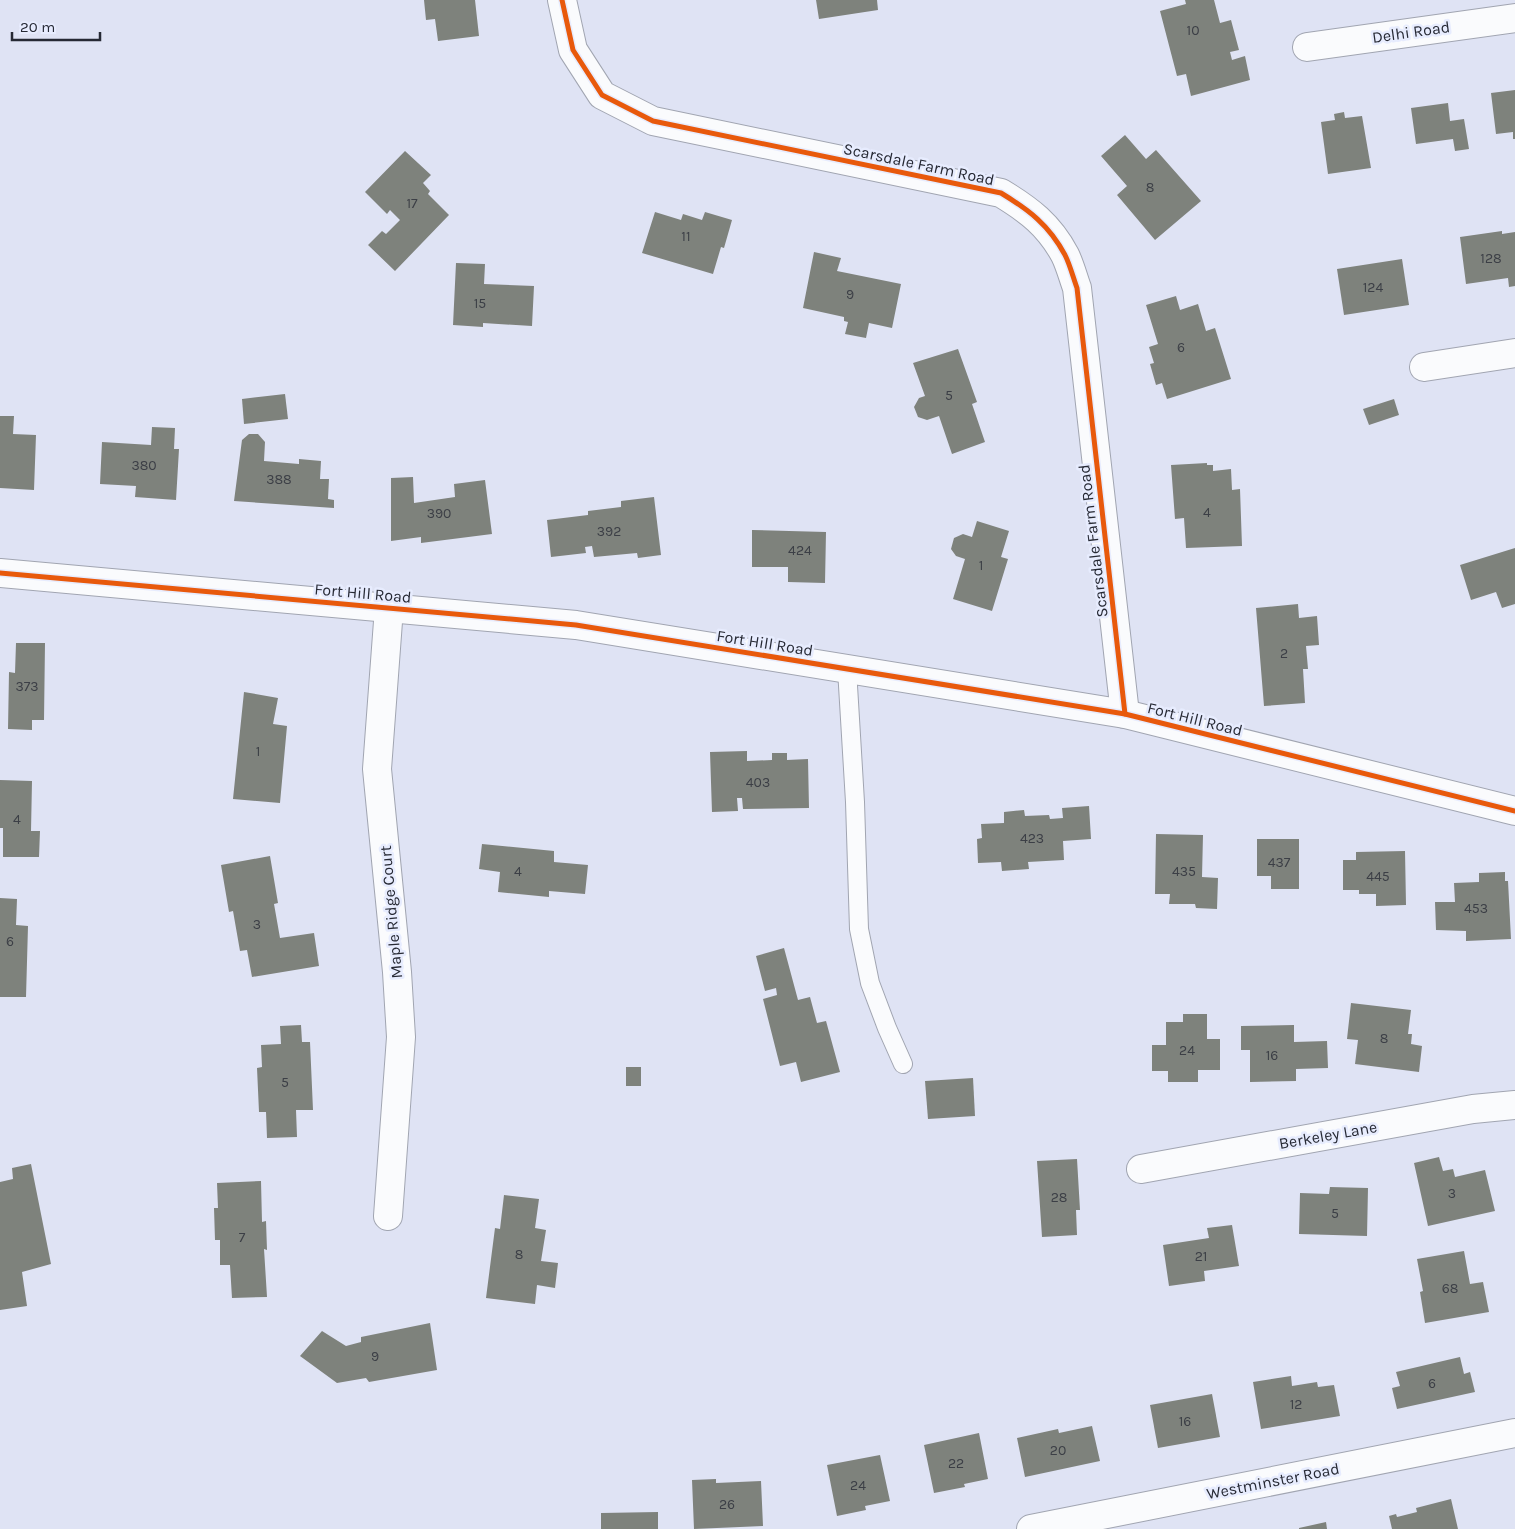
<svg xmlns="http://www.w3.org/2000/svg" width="1515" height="1529" font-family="Karla,sans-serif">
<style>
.building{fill:#7e827c}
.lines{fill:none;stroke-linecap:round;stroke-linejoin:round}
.service-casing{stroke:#a1a5b1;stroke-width:20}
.minor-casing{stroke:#a1a5b1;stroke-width:30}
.tertiary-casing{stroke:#a1a5b1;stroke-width:30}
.service{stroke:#fafbfd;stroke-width:18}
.minor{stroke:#fafbfd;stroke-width:28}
.tertiary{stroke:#fafbfd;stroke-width:28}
.cycleway-casing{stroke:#e7ecfe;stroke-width:8}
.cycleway{stroke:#e8590c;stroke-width:5}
.labels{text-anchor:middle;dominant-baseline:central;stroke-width:5;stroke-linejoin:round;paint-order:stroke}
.number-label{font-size:14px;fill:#3c3f46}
.street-label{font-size:16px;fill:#262934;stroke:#e7ecfe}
</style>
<rect width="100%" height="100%" fill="#dfe3f4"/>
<g class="building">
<polygon points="424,0 475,0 479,36 438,41 435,19 426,20"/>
<polygon points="816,0 877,0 878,10 819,19"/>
<polygon points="1185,0 1214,0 1220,23 1231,20 1239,50 1230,52 1232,60 1245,56 1250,80 1191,96 1186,74 1177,76 1160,11 1186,4"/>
<polygon points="1515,90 1515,139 1513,139 1513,132 1496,134 1491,93"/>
<polygon points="1448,103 1450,121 1464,119 1469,149 1455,151 1453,139 1416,144 1411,108"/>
<polygon points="1344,112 1345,118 1362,116 1371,168 1328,174 1321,122 1335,120 1334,114"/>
<polygon points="1125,135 1146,159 1156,150 1201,201 1155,240 1117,195 1127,186 1101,156"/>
<polygon points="405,151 431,175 423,183 430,191 428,194 449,215 395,271 368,245 382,231 386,234 400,220 390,210 387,214 365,192"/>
<polygon points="655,212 681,220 683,214 702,220 705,212 732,220 724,248 721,247 713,274 642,253"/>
<polygon points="1502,231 1502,234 1515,232 1515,286 1509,287 1508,278 1466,284 1460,237"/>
<polygon points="814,252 841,258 837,271 901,284 892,328 869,323 866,338 845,334 848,322 844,321 844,317 803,308"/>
<polygon points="1402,259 1409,305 1344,315 1337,269"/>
<polygon points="456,263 485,264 484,284 534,286 532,326 483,323 483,327 453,325"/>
<polygon points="1176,296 1180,310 1198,304 1206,331 1215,328 1231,379 1167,399 1162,383 1156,385 1150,364 1154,363 1149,347 1158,344 1146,305"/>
<polygon points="958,349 977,402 972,404 985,442 952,454 939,416 927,420 918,417 914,407 919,398 925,396 913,363"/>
<polygon points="285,394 288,419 244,424 242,399"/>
<polygon points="1394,399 1399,415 1369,425 1363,409"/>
<polygon points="0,416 14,416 13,434 36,435 34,490 0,488"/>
<polygon points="152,427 175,428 174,449 179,449 176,500 135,497 136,486 100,484 102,442 151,445"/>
<polygon points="249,434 258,434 265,442 264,461 299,464 299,459 321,461 320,479 329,479 328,499 334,500 334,508 234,501 242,440"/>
<polygon points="1207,463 1207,465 1213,465 1213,471 1231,469 1232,490 1240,489 1242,546 1186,548 1184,518 1175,519 1171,465"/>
<polygon points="413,477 414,503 455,497 454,484 485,480 492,534 421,543 421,537 391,541 391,478"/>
<polygon points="654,497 661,555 638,558 637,553 594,557 592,546 585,547 586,553 551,557 547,520 588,515 588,511 621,507 621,501"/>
<polygon points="977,521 1009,531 1001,557 1008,559 992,611 953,599 965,559 956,556 951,549 954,538 963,534 972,537"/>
<polygon points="752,530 826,532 825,583 788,582 788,567 752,567"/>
<polygon points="1515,548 1515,604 1502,608 1496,592 1471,600 1460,565"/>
<polygon points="1298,604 1299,618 1317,616 1319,645 1306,646 1308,669 1303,669 1305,703 1264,706 1256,608"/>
<polygon points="16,643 45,643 44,720 32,720 32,730 8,729 9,672 15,673"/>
<polygon points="244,692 278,698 273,724 287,726 280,803 233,799"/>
<polygon points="747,751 747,761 772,760 772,753 787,753 787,760 808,759 809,808 743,809 742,798 737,798 738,811 712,812 710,752"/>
<polygon points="0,780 32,781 31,831 40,831 39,857 3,857 3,828 0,828"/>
<polygon points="1089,806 1091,839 1063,841 1064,860 1028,862 1029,869 1002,871 1001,862 978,863 977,839 982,838 981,824 1004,823 1004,812 1024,810 1025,816 1049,815 1050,819 1063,818 1062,808"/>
<polygon points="1156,834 1203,835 1202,877 1218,878 1217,909 1196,908 1195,904 1169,904 1170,894 1155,894"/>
<polygon points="1257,839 1299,839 1299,889 1271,889 1271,876 1257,876"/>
<polygon points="482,844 554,851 554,862 588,865 585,894 549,891 549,897 498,892 500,872 479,869"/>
<polygon points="1405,851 1406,905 1376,906 1376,894 1359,894 1359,890 1343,890 1343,860 1356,860 1356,852"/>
<polygon points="270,856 278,903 274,904 280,938 314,933 319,966 252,977 247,950 240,951 233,911 229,912 221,865"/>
<polygon points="1505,872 1505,881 1508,881 1511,939 1466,941 1466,931 1436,930 1435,902 1455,902 1454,883 1479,882 1479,873"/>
<polygon points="0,898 17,899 16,925 28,926 26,997 0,997"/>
<polygon points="784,948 798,1000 810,997 817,1023 826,1021 840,1072 801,1082 796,1062 780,1066 763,999 777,995 776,988 765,991 756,956"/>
<polygon points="1351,1003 1411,1010 1408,1034 1412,1034 1411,1044 1422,1046 1419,1072 1355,1064 1358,1040 1347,1039"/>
<polygon points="1183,1014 1207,1014 1207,1039 1220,1039 1220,1070 1198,1070 1198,1082 1168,1082 1168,1071 1152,1071 1152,1045 1166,1045 1166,1022 1183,1022"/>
<polygon points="301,1025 302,1042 310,1042 313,1110 296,1110 297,1137 267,1138 266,1112 259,1112 257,1068 262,1067 261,1045 281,1044 280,1026"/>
<polygon points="1294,1025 1294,1042 1327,1041 1328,1068 1296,1069 1296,1081 1250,1082 1250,1050 1241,1050 1241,1026"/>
<rect x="626" y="1067" width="15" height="19"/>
<polygon points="973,1078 975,1116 928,1119 925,1081"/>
<polygon points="1439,1157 1443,1171 1453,1169 1455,1177 1485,1170 1495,1211 1428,1226 1414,1163"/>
<polygon points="1077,1159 1080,1210 1076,1210 1077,1235 1042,1237 1037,1161"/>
<polygon points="31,1164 51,1264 22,1272 27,1306 0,1310 0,1182 13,1179 12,1168"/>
<polygon points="261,1181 262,1222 266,1221 267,1250 264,1249 267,1297 232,1298 230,1265 220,1265 220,1240 215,1240 214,1208 218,1208 217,1183"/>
<polygon points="1330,1187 1368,1188 1367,1236 1299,1234 1300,1193 1329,1194"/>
<polygon points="504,1195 539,1199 535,1228 546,1230 541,1261 558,1263 555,1288 537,1285 535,1304 486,1298 495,1228 500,1229"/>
<polygon points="1232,1225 1239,1266 1204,1271 1205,1281 1169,1286 1163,1245 1209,1238 1207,1228"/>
<polygon points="1464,1251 1470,1284 1483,1282 1489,1312 1425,1323 1420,1292 1423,1291 1417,1259"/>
<polygon points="430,1323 437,1370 369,1382 366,1378 337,1383 300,1356 322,1331 346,1346 361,1342 361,1337"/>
<polygon points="1460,1357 1464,1374 1470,1372 1475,1392 1397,1409 1392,1388 1400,1386 1396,1372"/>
<polygon points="1291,1376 1292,1386 1317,1382 1318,1387 1334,1385 1340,1416 1261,1429 1253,1382"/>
<polygon points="1212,1394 1220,1437 1158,1448 1150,1405"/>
<polygon points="1092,1426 1100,1461 1025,1477 1017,1438 1058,1429 1059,1433"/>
<polygon points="979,1433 988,1479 964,1484 965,1487 934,1493 924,1445"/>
<polygon points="880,1455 890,1501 865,1506 866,1510 837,1516 827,1465"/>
<polygon points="716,1479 716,1483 761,1481 763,1526 694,1529 692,1480"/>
<polygon points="1451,1499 1458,1529 1392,1529 1389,1516 1396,1514 1397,1517 1417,1512 1416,1508"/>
<polygon points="658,1512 658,1529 601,1529 601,1513"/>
<polygon points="1326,1522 1327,1529 1299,1529 1299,1528"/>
</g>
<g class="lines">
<g class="service-casing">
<polyline id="service" points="847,669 855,802 859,929 870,983 887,1028 903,1064"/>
</g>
<g class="minor-casing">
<g id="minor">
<path d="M562 0 573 50 602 95 653 121 1001 193C1029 210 1049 225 1065 255 1070 265 1073 277 1077 288L1125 714"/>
<polyline points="1307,47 1515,18"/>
<polyline points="1424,367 1515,353"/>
<polyline points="1141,1169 1473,1109 1515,1105"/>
<polyline points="388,1216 401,1037 397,972 377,769 389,608"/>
<polyline points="1031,1529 1515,1433"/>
</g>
</g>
<g class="tertiary-casing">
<polyline id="tertiary" points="0,573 576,625 1125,714 1515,811"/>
</g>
<use href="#service" class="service"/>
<use href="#minor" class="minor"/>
<use href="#tertiary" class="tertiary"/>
<g class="cycleway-casing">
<g id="cycleway">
<path d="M562 0 573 50 602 95 653 121 1001 193C1029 210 1049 225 1065 255 1070 265 1073 277 1077 288L1125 714"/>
<polyline points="0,573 576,625 1125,714 1515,811"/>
</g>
</g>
<use href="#cycleway" class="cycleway"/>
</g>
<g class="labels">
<g class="number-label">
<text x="1193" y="30">10</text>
<text x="1150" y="187">8</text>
<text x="412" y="203">17</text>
<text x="686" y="236">11</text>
<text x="1491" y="258">128</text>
<text x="1373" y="287">124</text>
<text x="850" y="294">9</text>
<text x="480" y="303">15</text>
<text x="1181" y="347">6</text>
<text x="949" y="395">5</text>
<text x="144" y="465">380</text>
<text x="279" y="479">388</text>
<text x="1207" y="512">4</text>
<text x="439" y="513">390</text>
<text x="609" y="531">392</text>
<text x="800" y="550">424</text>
<text x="981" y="565">1</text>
<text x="1284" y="653">2</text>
<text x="27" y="686">373</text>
<text x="258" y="751">1</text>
<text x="758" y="782">403</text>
<text x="17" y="819">4</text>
<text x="1032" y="838">423</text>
<text x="1279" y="862">437</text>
<text x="518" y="871">4</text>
<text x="1184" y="871">435</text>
<text x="1378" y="876">445</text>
<text x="1476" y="908">453</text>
<text x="257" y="924">3</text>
<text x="10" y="941">6</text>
<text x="1384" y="1038">8</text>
<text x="1187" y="1050">24</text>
<text x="1272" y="1055">16</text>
<text x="285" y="1082">5</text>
<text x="1452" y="1193">3</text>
<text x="1059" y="1197">28</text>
<text x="1335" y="1213">5</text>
<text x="242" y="1237">7</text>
<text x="519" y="1254">8</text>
<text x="1201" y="1256">21</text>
<text x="1450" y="1288">68</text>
<text x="375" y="1356">9</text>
<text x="1432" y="1383">6</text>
<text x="1296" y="1404">12</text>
<text x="1185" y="1421">16</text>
<text x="1058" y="1450">20</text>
<text x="956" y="1463">22</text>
<text x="858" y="1485">24</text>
<text x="727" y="1504">26</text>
</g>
<g class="street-label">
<text transform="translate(1411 32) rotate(-8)">Delhi Road</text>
<text transform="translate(919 164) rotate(12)">Scarsdale Farm Road</text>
<text transform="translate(1093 541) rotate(-97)">Scarsdale Farm Road</text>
<text transform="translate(363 593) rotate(5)">Fort Hill Road</text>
<text transform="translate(765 643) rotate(9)">Fort Hill Road</text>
<text transform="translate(1195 719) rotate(14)">Fort Hill Road</text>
<text transform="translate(391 912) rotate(-95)">Maple Ridge Court</text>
<text transform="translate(1328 1135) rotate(-10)">Berkeley Lane</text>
<text transform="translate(1273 1481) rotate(-11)">Westminster Road</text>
</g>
</g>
<path d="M12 32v8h88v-8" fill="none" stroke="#262934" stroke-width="2.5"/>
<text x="20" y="32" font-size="15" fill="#262934" stroke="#e7ecfe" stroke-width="4" paint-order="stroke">20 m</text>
</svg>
